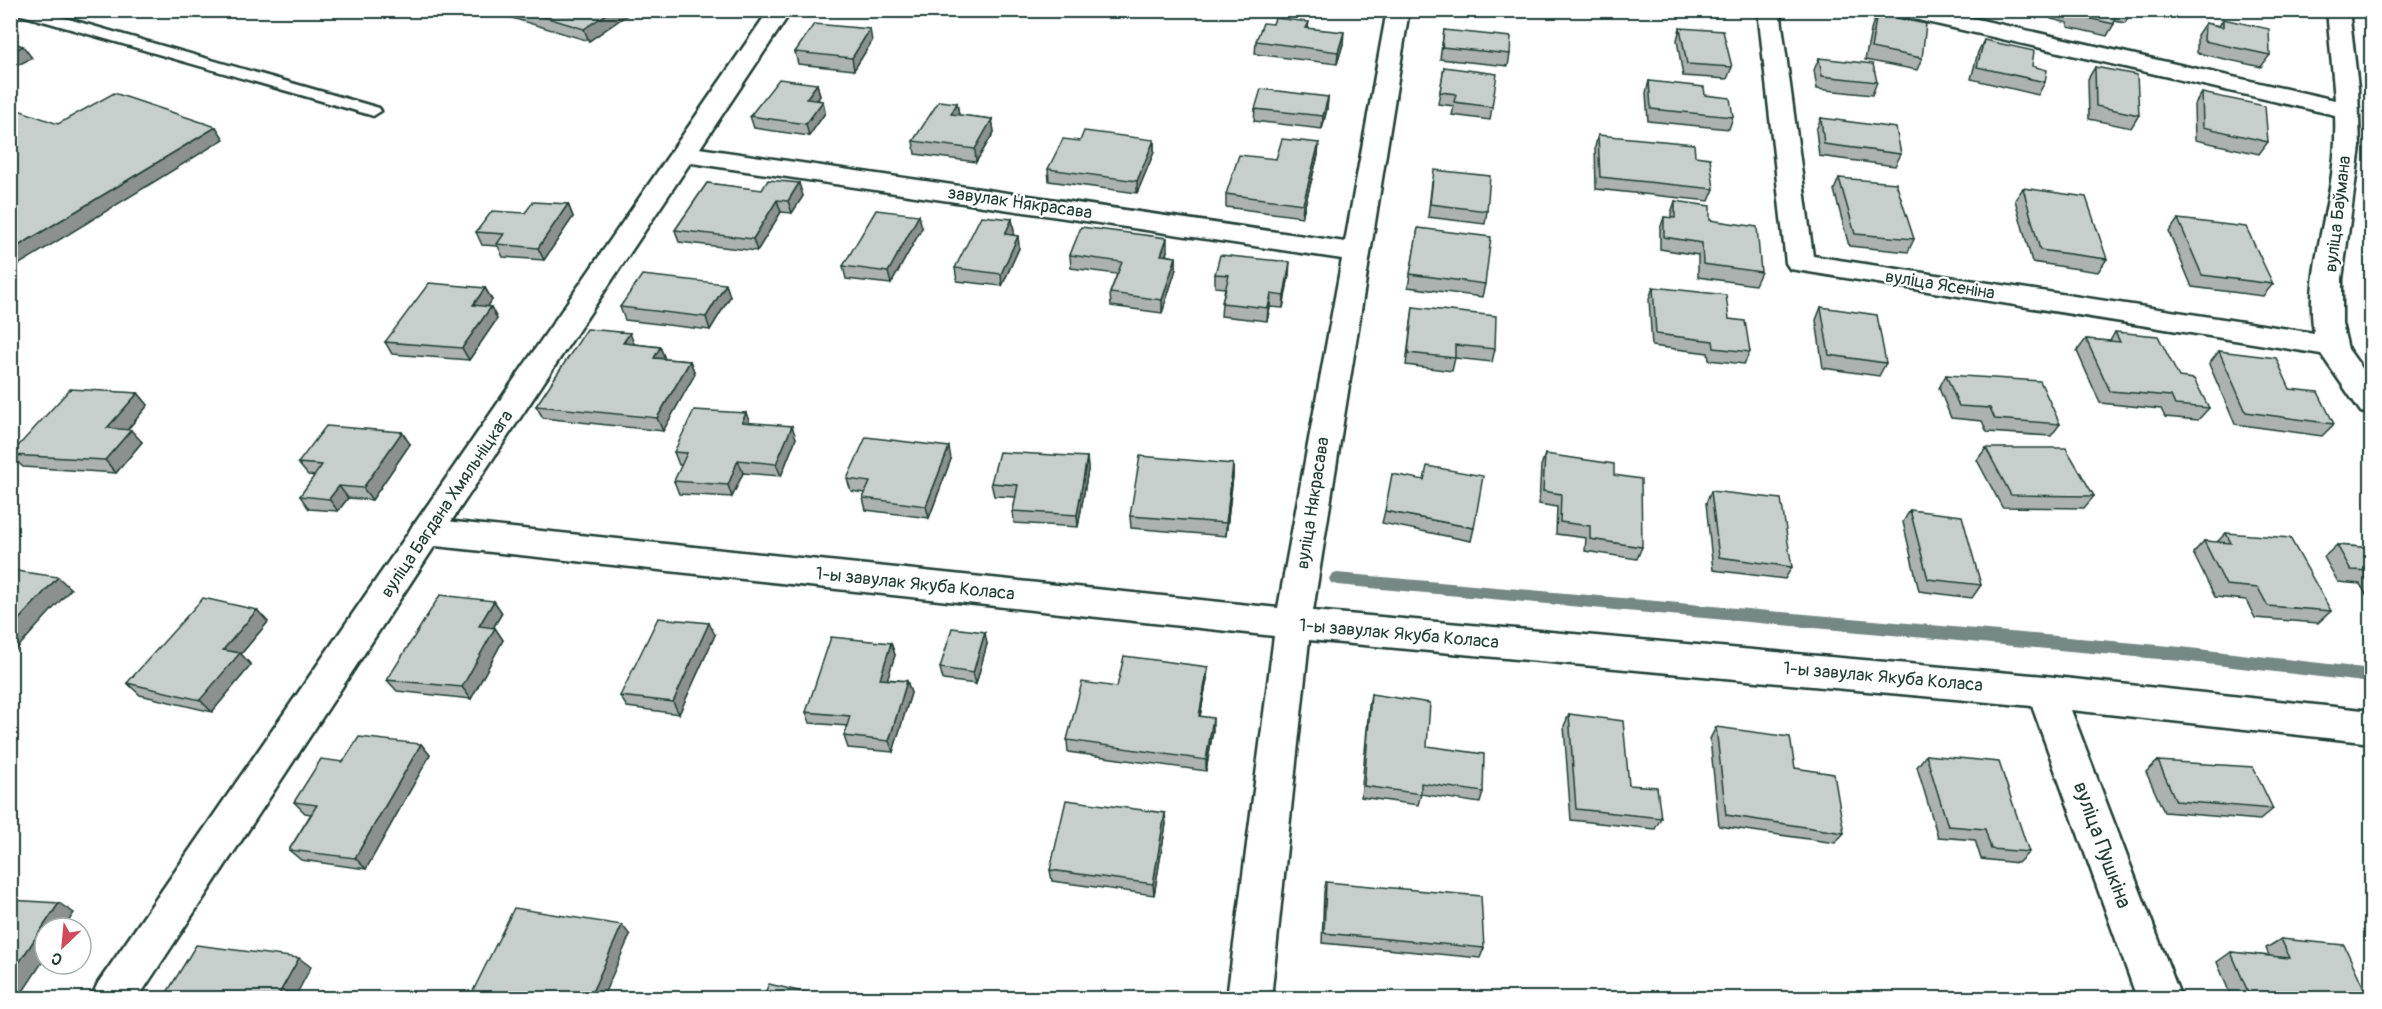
<svg xmlns="http://www.w3.org/2000/svg" width="2382" height="1009" font-family="Pangolin,sans-serif">
<style>
.lines{fill:none;stroke-linecap:round;stroke-linejoin:round}
.stream{fill:#758883;fill-rule:evenodd}
.service-casing{stroke:#1f3d34;stroke-width:5}
.minor-casing{stroke:#1f3d34;stroke-width:5}
.tertiary-casing{stroke:#1f3d34;stroke-width:5}
.service{fill:#fff;fill-rule:evenodd}
.minor{fill:#fff;fill-rule:evenodd}
.tertiary{fill:#fff;fill-rule:evenodd}
.wall{fill:#abb2af;stroke:#1f3d34;stroke-width:1.5}
.shaded-wall{fill:#8b918f;stroke:#1f3d34;stroke-width:1.5}
.building{fill:#c7cfcc;stroke:#1f3d34;stroke-width:1.5}
.labels{text-anchor:middle;dominant-baseline:central;stroke-width:4.5;stroke-linejoin:round;paint-order:stroke}
.street-label{font-size:18px;fill:#1f3d34;stroke:#fff}
.near-street-label{font-size:21px;fill:#1f3d34;stroke:#fff}
</style>
<rect width="100%" height="100%" fill="#fff"/>
<filter id="ink" filterUnits="userSpaceOnUse"><feTurbulence type="fractalNoise" baseFrequency=".0167" numOctaves="2"/><feDisplacementMap in="SourceGraphic" scale="12" xChannelSelector="R" yChannelSelector="G"/><feConvolveMatrix kernelMatrix="1 2 1 2 8 2 1 2 1" color-interpolation-filters="sRGB"/></filter>
<g filter="url(#ink)">
<g class="lines">
<polygon class="stream" points="1337,573 2181,647 2372,669 2372,683 2181,661 1337,585 1331,583 1329,579 1331,575"/>
<g class="service-casing">
<polygon id="service" points="13,10 37,10 379,108 381,111 373,116 367,114 15,13"/>
</g>
<g class="minor-casing">
<g id="minor">
<polygon points="1387,10 1409,10 1313,611 2045,676 2372,711 2372,743 2071,710 2181,998 2137,998 2032,706 1309,640 1271,998 1227,998 1274,636 426,545 414,541 409,532 414,523 426,519 1278,608 1342,259 685,162 676,159 672,154 676,149 685,146 1345,242"/>
<path d="M1758 10H1780L1813 256 2314 333C2306 285 2322 235 2330 188 2334 164 2336 139 2335 115L1905 17 1897 15 1894 10H1937L2335 100 2327 10H2349L2358 88 2360 147 2342 279V323L2348 349 2372 382V415L2361 412 2321 354 1790 269 1786 263Z"/>
</g>
</g>
<g class="tertiary-casing">
<polygon id="tertiary" points="769,10 792,10 438,541 138,998 91,998 98,983"/>
</g>
<use href="#service" class="service"/>
<use href="#minor" class="minor"/>
<use href="#tertiary" class="tertiary"/>
</g>
<g class="wall">
<polygon points="485,10 634,10 589,41"/>
<polygon points="888,10 906,10 904,12"/>
<polygon points="2053,10 2132,10 2125,23 2114,21 2114,24 2107,36 2068,27 2068,23 2051,19"/>
<polygon points="1877,14 1922,58 1917,70 1865,60 1872,26"/>
<polygon points="2223,19 2270,55 2261,67 2197,53 2197,35 2205,23 2219,26"/>
<polygon points="1309,22 1308,28 1343,44 1337,64 1255,54 1256,41 1273,24"/>
<polygon points="1680,28 1732,67 1727,79 1683,76 1677,40"/>
<polygon points="1444,30 1510,54 1508,66 1440,59"/>
<polygon points="1984,40 2032,66 2045,82 2038,95 1971,79 1978,52"/>
<polygon points="872,41 854,70 798,64 795,52"/>
<polygon points="1819,58 1877,82 1872,95 1817,89 1814,70"/>
<polygon points="1444,67 1492,107 1490,120 1452,115 1454,106 1438,104"/>
<polygon points="2095,67 2139,115 2131,128 2089,119 2088,79"/>
<polygon points="1649,81 1705,95 1733,117 1729,129 1648,121 1646,93"/>
<polygon points="817,84 820,96 817,100 823,101 825,113 809,136 754,128 750,116"/>
<polygon points="2202,93 2268,142 2259,154 2195,140 2194,105"/>
<polygon points="1328,97 1327,109 1322,129 1254,121 1255,109"/>
<polygon points="957,103 959,115 992,119 994,132 976,162 915,154 913,141"/>
<polygon points="1821,118 1901,154 1895,166 1819,156 1816,130"/>
<polygon points="1598,135 1695,156 1714,189 1709,201 1596,189 1595,147"/>
<polygon points="1154,140 1154,152 1137,193 1049,181 1048,169 1080,141"/>
<polygon points="1319,143 1318,155 1302,217 1226,207 1226,194"/>
<polygon points="1839,178 1914,239 1908,252 1849,246 1834,190"/>
<polygon points="1432,182 1487,211 1485,224 1428,217"/>
<polygon points="707,183 803,196 792,213 781,212 757,251 679,242 675,230"/>
<polygon points="2023,188 2107,259 2098,272 2032,262 2015,200"/>
<polygon points="1675,201 1710,220 1761,272 1755,285 1698,277 1698,255 1660,249 1660,229 1664,217 1671,218 1671,213"/>
<polygon points="568,204 573,217 544,260 503,257 498,246 482,245 476,232 525,213"/>
<polygon points="1012,219 1014,232 1012,235 1018,236 1019,248 1002,286 957,281 955,268"/>
<polygon points="2178,219 2273,284 2263,296 2192,287 2169,232"/>
<polygon points="922,228 891,284 846,279 843,266"/>
<polygon points="1418,228 1485,284 1482,297 1408,287"/>
<polygon points="1167,251 1166,255 1176,257 1176,269 1162,313 1111,306 1110,293 1117,274 1071,268 1070,255"/>
<polygon points="1215,274 1289,275 1283,308 1270,307 1267,321 1221,316 1222,303 1225,288 1215,287"/>
<polygon points="726,284 730,297 710,330 625,320 620,307"/>
<polygon points="1653,287 1729,319 1750,352 1744,364 1709,360 1708,353 1652,346 1649,299"/>
<polygon points="485,288 492,300 488,306 491,307 497,319 469,360 392,354 385,342"/>
<polygon points="1413,307 1495,349 1492,362 1455,358 1452,371 1406,365"/>
<polygon points="1821,307 1886,363 1879,376 1823,368 1816,320"/>
<polygon points="2115,332 2179,377 2209,408 2198,420 2165,417 2161,409 2100,403 2077,351 2086,339 2110,341"/>
<polygon points="634,344 660,347 665,359 690,361 695,374 663,431 543,418 536,406"/>
<polygon points="2219,351 2290,389 2334,424 2322,436 2235,424 2209,364"/>
<polygon points="1946,375 2060,424 2051,436 1987,432 1982,421 1951,418 1939,388"/>
<polygon points="138,393 148,405 128,429 142,442 116,473 23,467 10,455"/>
<polygon points="746,413 749,423 796,438 781,476 743,473 732,497 679,494 674,481 682,465 679,465 674,452"/>
<polygon points="410,444 372,500 348,498 338,511 309,509 300,496 315,476 308,475 298,463"/>
<polygon points="1986,448 2094,496 2084,508 2002,507 1977,460"/>
<polygon points="1545,454 1614,475 1642,547 1637,559 1585,551 1586,538 1556,534 1557,507 1539,504 1541,466"/>
<polygon points="1087,457 1088,470 1078,527 1014,523 1013,511 1016,497 994,496 991,483"/>
<polygon points="951,459 929,518 866,510 863,498 865,493 851,491 847,479"/>
<polygon points="1233,464 1233,476 1226,536 1131,528 1130,516"/>
<polygon points="1711,491 1792,567 1785,579 1713,570 1706,503"/>
<polygon points="1910,510 1981,585 1972,598 1919,591 1903,522"/>
<polygon points="1385,511 1474,528 1471,541 1382,523"/>
<polygon points="2226,533 2331,611 2318,623 2255,618 2246,600 2215,597 2193,553 2204,541 2217,542"/>
<polygon points="2337,545 2372,548 2372,604 2360,584 2338,582 2324,557"/>
<polygon points="494,601 502,613 493,628 495,628 503,640 471,699 397,691 387,680"/>
<polygon points="257,610 268,622 241,654 251,665 212,712 140,695 127,683"/>
<polygon points="715,635 679,714 627,707 620,696"/>
<polygon points="891,643 895,655 887,679 907,681 911,693 893,752 848,748 844,736 847,726 810,723 806,712"/>
<polygon points="987,644 976,684 943,680 940,668"/>
<polygon points="1208,667 1207,679 1200,716 1213,730 1206,771 1068,752 1067,740 1117,687"/>
<polygon points="1371,694 1427,746 1483,792 1480,803 1421,794 1418,805 1361,797 1369,706"/>
<polygon points="1569,714 1629,785 1661,818 1655,829 1571,820 1564,726"/>
<polygon points="1716,727 1795,768 1844,833 1835,843 1719,826 1710,739"/>
<polygon points="421,744 430,755 366,869 301,860 289,850 311,814 305,813 294,802 343,762"/>
<polygon points="1926,755 2029,852 2018,863 1981,859 1975,840 1938,837 1917,767"/>
<polygon points="2158,761 2273,809 2260,820 2164,812 2146,772"/>
<polygon points="1166,824 1154,895 1052,881 1050,870"/>
<polygon points="1326,882 1484,948 1480,958 1322,943 1324,892"/>
<polygon points="2281,939 2369,999 2232,999 2217,962 2231,952 2269,956 2266,948"/>
</g>
<g class="shaded-wall">
<polygon points="612,10 634,10 589,41 584,29"/>
<polygon points="870,29 872,41 854,70 852,58"/>
<polygon points="1344,32 1343,44 1337,64 1338,52"/>
<polygon points="23,46 32,58 10,69 10,53"/>
<polygon points="817,84 820,96 809,111 806,99"/>
<polygon points="1328,97 1327,109 1322,129 1323,116"/>
<polygon points="823,101 825,113 809,136 806,124"/>
<polygon points="957,103 959,116 951,114"/>
<polygon points="992,119 994,132 976,162 975,149"/>
<polygon points="216,127 224,139 10,270 10,251"/>
<polygon points="1154,140 1154,152 1137,193 1137,181"/>
<polygon points="1319,143 1318,155 1302,217 1303,204"/>
<polygon points="799,183 803,196 792,213 788,201"/>
<polygon points="777,200 781,212 757,251 753,239"/>
<polygon points="568,204 573,217 544,260 538,248"/>
<polygon points="919,215 922,228 891,284 888,272"/>
<polygon points="1012,219 1014,232 1007,247 1005,234"/>
<polygon points="1018,236 1019,248 1002,286 1001,274"/>
<polygon points="1167,238 1167,251 1162,267 1161,255"/>
<polygon points="1176,257 1176,269 1162,313 1162,300"/>
<polygon points="1290,262 1289,275 1283,308 1284,296"/>
<polygon points="726,284 730,297 710,330 706,317"/>
<polygon points="485,288 492,300 480,318 473,305"/>
<polygon points="1271,294 1270,307 1267,321 1268,308"/>
<polygon points="491,307 497,319 469,360 462,348"/>
<polygon points="630,333 635,346 623,343"/>
<polygon points="660,347 665,359 654,358"/>
<polygon points="690,361 695,374 663,431 657,418"/>
<polygon points="138,393 148,405 118,441 107,428"/>
<polygon points="746,413 751,426 742,422"/>
<polygon points="792,426 796,438 781,476 776,464"/>
<polygon points="131,430 142,442 116,473 105,460"/>
<polygon points="402,432 410,444 372,500 363,488"/>
<polygon points="949,447 951,459 929,518 926,506"/>
<polygon points="1087,457 1088,470 1078,527 1077,515"/>
<polygon points="738,460 743,473 732,497 728,485"/>
<polygon points="1233,464 1233,476 1226,536 1226,523"/>
<polygon points="339,486 348,498 338,511 329,499"/>
<polygon points="58,577 71,589 10,656 10,629"/>
<polygon points="494,601 502,613 487,638 479,626"/>
<polygon points="257,610 268,622 241,654 251,665 212,712 200,700 223,650"/>
<polygon points="709,623 715,635 679,714 673,702"/>
<polygon points="495,628 503,640 471,699 462,687"/>
<polygon points="985,632 987,644 976,684 973,673"/>
<polygon points="891,643 895,655 884,690 880,679"/>
<polygon points="1208,667 1207,679 1198,727 1199,716"/>
<polygon points="907,681 911,693 893,752 889,741"/>
<polygon points="1213,718 1213,730 1206,771 1206,760"/>
<polygon points="421,744 430,755 366,869 355,858"/>
<polygon points="1165,813 1166,824 1154,895 1153,884"/>
<polygon points="59,903 74,913 64,928 45,928 45,958 18,999 10,999 10,976"/>
<polygon points="622,925 630,935 602,999 589,999"/>
<polygon points="299,958 311,967 294,999 276,999"/>
</g>
<g class="building">
<polygon points="521,10 612,10 584,29"/>
<polygon points="2073,10 2115,10 2114,24 2074,15 2075,11"/>
<polygon points="1877,14 1926,24 1922,58 1871,48"/>
<polygon points="1275,18 1309,22 1306,28 1344,32 1338,52 1256,41 1263,23 1273,24"/>
<polygon points="2223,19 2269,29 2270,55 2204,41 2205,23 2223,27"/>
<polygon points="814,24 870,29 852,58 795,52"/>
<polygon points="1680,28 1723,31 1732,67 1687,64"/>
<polygon points="1444,30 1511,37 1510,54 1442,47"/>
<polygon points="1984,40 2034,51 2032,66 2047,70 2045,82 1977,67"/>
<polygon points="10,42 23,46 10,53"/>
<polygon points="1819,58 1873,64 1877,82 1822,76"/>
<polygon points="1444,67 1497,74 1492,107 1454,102 1456,94 1440,92"/>
<polygon points="2095,67 2137,75 2139,115 2096,106"/>
<polygon points="779,79 817,84 806,99 823,101 806,124 750,116"/>
<polygon points="1649,81 1704,87 1705,95 1730,98 1733,117 1651,109"/>
<polygon points="1261,89 1328,97 1323,116 1255,109"/>
<polygon points="114,93 216,127 10,251 10,107 58,124"/>
<polygon points="2202,93 2265,106 2268,142 2203,127"/>
<polygon points="939,101 957,103 951,114 992,119 975,149 913,141"/>
<polygon points="1821,118 1896,128 1901,154 1824,144"/>
<polygon points="1084,131 1154,140 1137,181 1048,169 1063,139 1080,141"/>
<polygon points="1598,135 1694,144 1695,156 1710,158 1714,189 1600,177"/>
<polygon points="1282,139 1319,143 1303,204 1226,194 1239,155 1276,159"/>
<polygon points="1434,170 1490,176 1487,211 1430,204"/>
<polygon points="1839,178 1896,183 1914,239 1855,234"/>
<polygon points="768,180 799,183 788,201 777,200 753,239 675,230 707,183 762,190"/>
<polygon points="2023,188 2086,197 2107,259 2040,250"/>
<polygon points="1675,201 1710,206 1710,220 1757,227 1761,272 1703,264 1702,243 1664,237 1664,217 1675,218"/>
<polygon points="533,202 568,204 538,248 497,244 504,234 476,232 492,211 525,213"/>
<polygon points="876,210 919,215 888,272 843,266"/>
<polygon points="981,216 1012,219 1005,234 1018,236 1001,274 955,268"/>
<polygon points="2178,219 2246,227 2273,284 2202,275"/>
<polygon points="1081,227 1167,238 1161,255 1176,257 1162,300 1110,293 1122,262 1070,255"/>
<polygon points="1418,228 1491,237 1485,284 1410,274"/>
<polygon points="1220,255 1290,262 1284,296 1271,294 1268,308 1222,303 1229,275 1215,274"/>
<polygon points="642,275 726,284 706,317 620,307"/>
<polygon points="429,283 485,288 473,305 491,307 462,348 385,342"/>
<polygon points="1653,287 1726,295 1729,319 1745,321 1750,352 1714,348 1713,341 1656,334"/>
<polygon points="1413,307 1496,316 1495,349 1455,345 1455,358 1408,353"/>
<polygon points="1821,307 1877,315 1886,363 1829,355"/>
<polygon points="587,329 630,333 623,343 660,347 654,358 690,361 657,418 536,406"/>
<polygon points="2115,332 2158,336 2179,377 2194,379 2209,408 2175,405 2171,396 2110,391 2086,339 2120,342"/>
<polygon points="2219,351 2276,358 2290,389 2318,392 2334,424 2246,412"/>
<polygon points="1946,375 2040,381 2060,424 1995,419 1990,408 1959,406"/>
<polygon points="70,389 138,393 107,428 131,430 105,460 10,455"/>
<polygon points="694,410 746,413 742,422 792,426 776,464 738,460 728,485 674,481 687,453 674,452"/>
<polygon points="326,426 402,432 363,488 339,486 329,499 300,496 322,465 298,463"/>
<polygon points="866,437 949,447 926,506 863,498 870,482 847,479"/>
<polygon points="1986,448 2066,448 2094,496 2011,495"/>
<polygon points="999,452 1087,457 1077,515 1013,511 1018,485 991,483"/>
<polygon points="1545,454 1614,464 1614,475 1641,479 1642,547 1590,539 1590,526 1560,522 1561,494 1543,491"/>
<polygon points="1140,456 1233,464 1226,523 1130,516"/>
<polygon points="1427,466 1483,476 1474,528 1385,511 1392,474 1424,480"/>
<polygon points="1711,491 1781,499 1792,567 1719,557"/>
<polygon points="1910,510 1962,516 1981,585 1928,579"/>
<polygon points="2226,533 2290,538 2331,611 2268,606 2258,588 2226,585 2204,541 2231,543"/>
<polygon points="2337,545 2372,548 2372,571 2351,570"/>
<polygon points="10,570 58,577 10,629"/>
<polygon points="440,595 494,601 479,626 495,628 462,687 387,680"/>
<polygon points="203,598 257,610 223,650 240,653 200,700 127,683"/>
<polygon points="658,618 709,623 673,702 620,696"/>
<polygon points="952,628 985,632 973,673 940,668"/>
<polygon points="831,637 891,643 880,679 907,681 889,741 844,736 850,716 806,712"/>
<polygon points="1124,656 1208,667 1199,716 1213,718 1206,760 1067,740 1082,682 1117,687"/>
<polygon points="1371,694 1430,703 1427,746 1484,754 1483,792 1421,783 1421,794 1364,786"/>
<polygon points="1569,714 1623,721 1629,785 1657,787 1661,818 1576,809"/>
<polygon points="1716,727 1790,737 1795,768 1834,774 1844,833 1726,815"/>
<polygon points="359,737 421,744 355,858 289,850 317,805 294,802 321,759 343,762"/>
<polygon points="1926,755 1999,762 2029,852 1991,849 1985,829 1948,826"/>
<polygon points="2158,761 2253,767 2273,809 2176,801"/>
<polygon points="1066,800 1165,813 1153,884 1050,870"/>
<polygon points="1326,882 1481,896 1484,948 1324,933"/>
<polygon points="10,900 59,903 10,976"/>
<polygon points="514,908 622,925 589,999 469,999"/>
<polygon points="2281,939 2344,945 2369,999 2251,999 2231,952 2290,958"/>
<polygon points="196,945 299,958 276,999 163,999"/>
<polygon points="769,984 832,999 762,999"/>
</g>
</g>
<g class="labels">
<g class="street-label">
<text transform="translate(1020 203) rotate(8)">завулак Някрасава</text>
<text transform="translate(2338 214) rotate(-83)">вуліца Баўмана</text>
<text transform="translate(1940 285) rotate(9)">вуліца Ясеніна</text>
<text transform="translate(1313 503) rotate(-81)">вуліца Някрасава</text>
<text transform="translate(447 504) rotate(-56)">вуліца Багдана Хмяльніцкага</text>
<text transform="translate(915 584) rotate(6)">1-ы завулак Якуба Коласа</text>
<text transform="translate(1399 634) rotate(5)">1-ы завулак Якуба Коласа</text>
<text transform="translate(1883 677) rotate(5)">1-ы завулак Якуба Коласа</text>
</g>
<g class="near-street-label">
<text transform="translate(2102 845) rotate(70)">вуліца Пушкіна</text>
</g>
</g>
<rect width="2382" height="1009" fill="none" stroke="#fff" stroke-width="36"/>
<rect x="18" y="18" width="2346" height="973" fill="none" stroke="#1f3d34" stroke-width="2" filter="url(#ink)"/>
<g transform="translate(63 946) rotate(206)"><circle r="28" fill="#ffffff" stroke="#a5b1ae" stroke-width="1.5"/>
<path d="M0-4.5L10 22L0 15L-10 22Z" fill="#d1495b"/>
<text y="-9" font-size="16" font-weight="bold" text-anchor="middle" fill="#1f3d34">С</text>
</g>
</svg>
